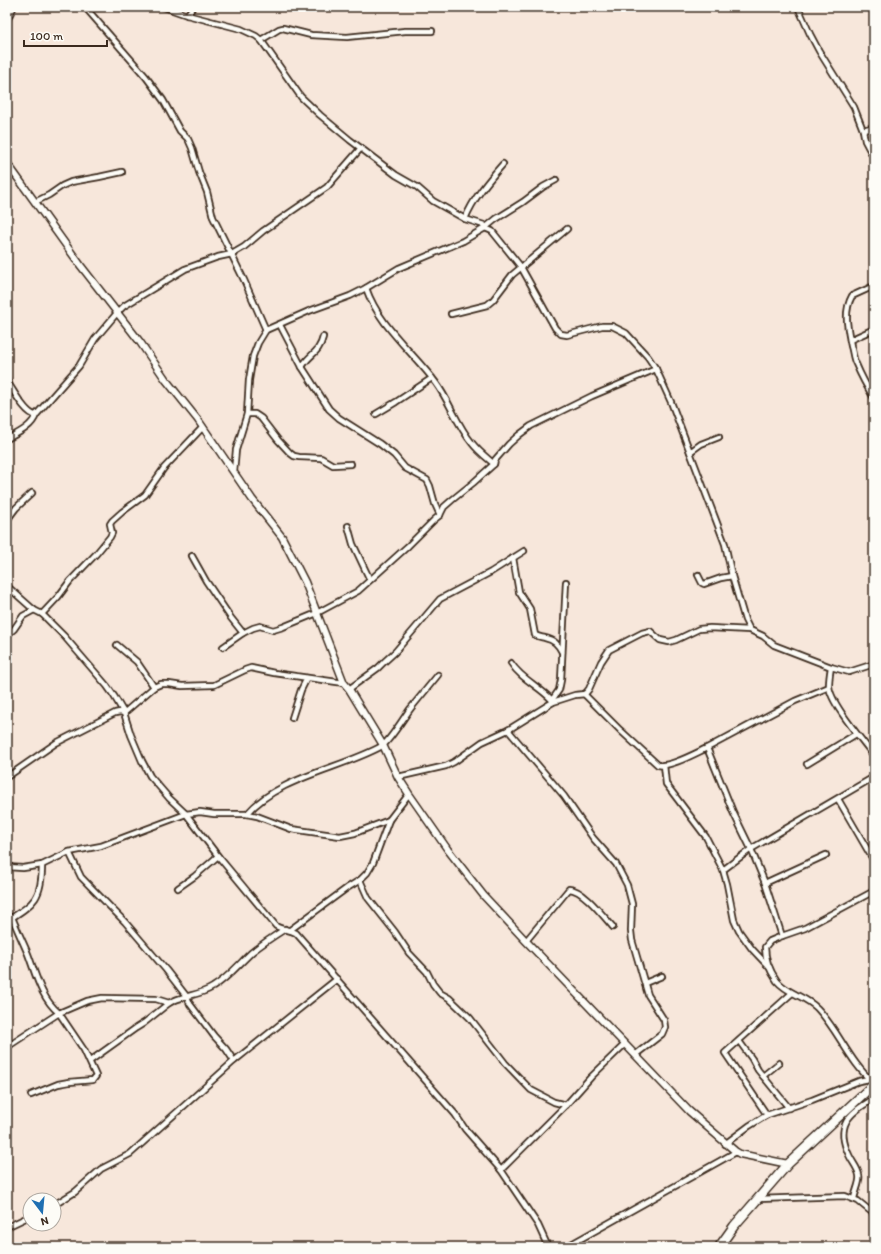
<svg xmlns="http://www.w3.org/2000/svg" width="881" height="1254" font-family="Itim,sans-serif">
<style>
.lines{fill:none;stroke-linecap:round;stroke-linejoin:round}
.street-casing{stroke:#3b2a1e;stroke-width:8}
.secondary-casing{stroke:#3b2a1e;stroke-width:9}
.highway-casing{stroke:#3b2a1e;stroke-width:11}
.street{stroke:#fdfcf7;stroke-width:4.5}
.secondary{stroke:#fdfcf7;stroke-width:6}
.highway{stroke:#fdfcf7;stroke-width:8}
</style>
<rect width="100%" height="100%" fill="#f7e7db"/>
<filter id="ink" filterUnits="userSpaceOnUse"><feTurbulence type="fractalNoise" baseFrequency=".025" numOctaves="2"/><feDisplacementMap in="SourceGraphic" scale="8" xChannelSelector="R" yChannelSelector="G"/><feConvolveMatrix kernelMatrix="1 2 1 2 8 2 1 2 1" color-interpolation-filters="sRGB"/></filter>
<g filter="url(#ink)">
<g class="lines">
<g class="street-casing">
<g id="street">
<polyline points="85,7 146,77 163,100 180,131 188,139 192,148 199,172 207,192 213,217 244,280 266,330"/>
<polyline points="164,7 187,15 241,29 256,36 261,40 301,97 320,115 350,140 396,175 417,187 433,201 465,219 484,225 485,228 492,231 521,267 555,328 561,334 567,335 602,326 612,326 626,333 648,357 656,369 671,402 725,544 732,576 745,620 750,630 763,636 774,645 831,667"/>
<polyline points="798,7 810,34 819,51 854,107 863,130 865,141 874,158"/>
<polyline points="187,15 193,7"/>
<polyline points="261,40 279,29 283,28 311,35 347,37 405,31 432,31"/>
<polyline points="863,130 874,127"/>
<polyline points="35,202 49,195 62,186 71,182 99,177 122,172"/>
<path d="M465 219C473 199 488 181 503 164"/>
<path d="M874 286 852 296C843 312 848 330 851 346 853 352 853 359 856 364 861 376 867 387 874 398"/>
<path d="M366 288C379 326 413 352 436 383 450 402 457 425 472 443 479 452 486 457 494 464"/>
<polyline points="451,314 487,305 493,300 512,275 567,229"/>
<polyline points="280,325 302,367 329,409 339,418 380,444 394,455 405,468 427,480 430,486 435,504 440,515"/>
<polyline points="850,340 874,329"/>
<path d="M302 367C309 354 319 354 323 337"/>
<path d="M7 381C13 390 26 415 36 415"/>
<polyline points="247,414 255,414 261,418 278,440 290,453 294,456 299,457 321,458 333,465 351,464"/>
<polyline points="376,414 396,402 432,378"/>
<path d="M7 439C18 433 32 427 36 415L79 366 95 339 117 313 124 306 185 269 218 257 232 254 244 247 263 231 327 187 361 148"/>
<polyline points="690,452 701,444 719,437"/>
<polyline points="234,472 236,450 247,414 249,380 253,356 258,343 266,330 309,311 350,296 366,288 399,268 463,241 485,228 496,219 523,202 543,187 556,180"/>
<polyline points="7,520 16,508 32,493"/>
<polyline points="348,526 353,544 370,580"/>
<polyline points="192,556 206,581 231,618 243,633"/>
<path d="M513 558 519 592 530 609 535 635C539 637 541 637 545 638 554 640 558 644 562 652"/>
<polyline points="698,575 702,583 704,584 721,578 732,576"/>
<path d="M7 586 34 610 42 614 64 636 107 686 114 696 124 713 131 735 142 761 150 776 169 798 186 814 218 856 276 926C282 930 289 929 296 933L455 1114 465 1129 501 1170 538 1225 548 1247"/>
<polyline points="42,614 58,597 70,581 96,554 110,537 112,533 110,524 112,521 122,512 145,495 164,468 203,427"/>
<polyline points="7,635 14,629 23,616 34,610"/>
<polyline points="117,645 137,662 154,687"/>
<polyline points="223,647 243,633 253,628 260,626 273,630 283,627 317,613 358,591 408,546 434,520 440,515 444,507 452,500 473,483 494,464 495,460 509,444 519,435 531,426 592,396 656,369"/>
<path d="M511 663C521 679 539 686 552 700"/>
<path d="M874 664 849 672 831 667C830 673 829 680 829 686 830 703 863 741 874 756"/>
<polyline points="349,689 378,668 384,662 395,652 440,599 491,572 524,551"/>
<path d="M584 694 620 730 658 765C669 768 696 753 707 748"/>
<polyline points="553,702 552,700 559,690 561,680 566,582"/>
<polyline points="292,718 301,690 307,678"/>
<polyline points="508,730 564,796 593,838 616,864 627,885 632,904 631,931 632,940 648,995 664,1020 665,1027 662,1034 635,1055"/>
<polyline points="807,764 856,734"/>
<polyline points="664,765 666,784 706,837 723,870 727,884 734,920 739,931 752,949 769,967"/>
<polyline points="7,777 56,743 115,713 120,712 124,713 154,687 161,684 169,684 182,686 214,685 245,670 251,668 274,673 344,683"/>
<polyline points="398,777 446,766 454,762 482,742 508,730 553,702 575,695 585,694 589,689 601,662 609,650 642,633 650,631 660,640 669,642 676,640 699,629 710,628 750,630"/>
<polyline points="838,799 874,861"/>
<path d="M247 814C278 777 341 769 382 746 390 741 404 717 411 708 420 697 429 686 438 675"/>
<polyline points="69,852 81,877 125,922 166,970 187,997 190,1004 214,1036 226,1049 234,1061"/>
<polyline points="7,867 23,868 42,865 69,852 101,846 186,814 200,812 214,814 247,814 257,816 291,829 340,836 355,833 389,820 409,794"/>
<polyline points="723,870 751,849 874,777"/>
<polyline points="360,880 368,898 395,932 409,953 427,972 433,984 440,993 449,998 470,1018 505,1063 531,1090 554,1102 566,1105"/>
<polyline points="765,883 826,855"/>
<polyline points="178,888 195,876 218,856"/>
<path d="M874 891 805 928 782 936 770 941 765 947C765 959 770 971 777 981 788 994 805 996 817 1008 839 1031 849 1062 874 1083"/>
<path d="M12 917C17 930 23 942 28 954 36 975 41 998 59 1013L87 1001 102 998 156 999 169 1003C182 995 199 996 213 987 228 978 239 964 252 952 262 944 274 936 285 929"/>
<path d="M7 921C34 903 42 899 42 865"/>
<polyline points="290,930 347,888 360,880 367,873 373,863 389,820"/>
<polyline points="782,936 765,883 751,849 733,812 707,748 795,701 829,687"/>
<path d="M526 941 569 889C583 889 604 917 613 927"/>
<polyline points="645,983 662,976"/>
<polyline points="739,1041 752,1059 758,1070 789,1108"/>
<polyline points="7,1047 59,1013 84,1050 96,1076 93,1080 69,1082 58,1084 31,1095"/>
<polyline points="90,1061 136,1028 144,1023 169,1003"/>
<polyline points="763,1076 779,1063"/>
<polyline points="767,1115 725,1053 792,993"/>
<polyline points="725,1144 749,1126 767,1115 812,1100 859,1081 869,1079"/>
<polyline points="501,1170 566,1105 591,1077 625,1044"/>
<polyline points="758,1199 845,1196 858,1201 874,1214"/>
<path d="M854 1199C855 1192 861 1181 859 1175 858 1168 852 1162 849 1155 835 1126 848 1113 874 1099"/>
<polyline points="54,1205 75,1192 101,1169 130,1154 185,1105 234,1061 337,979"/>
<polyline points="7,1227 30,1216"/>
<polyline points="566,1247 736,1152"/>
</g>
</g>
<g class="secondary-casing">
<g id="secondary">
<polyline points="7,19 13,7"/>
<polyline points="7,163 81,266 140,342 166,380 198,420 252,499 282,537 305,582 344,683 349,689 383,745 398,777 409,794 448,850 484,896 526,941 689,1111 735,1151 740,1154 788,1164"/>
</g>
</g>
<g class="highway-casing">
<polyline id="highway" points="719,1247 734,1226 788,1164 874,1084"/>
</g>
<use href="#street" class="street"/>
<use href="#secondary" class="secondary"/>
<use href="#highway" class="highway"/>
</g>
</g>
<rect width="881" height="1254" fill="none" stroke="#fdfcf7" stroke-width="24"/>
<rect x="12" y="12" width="857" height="1230" fill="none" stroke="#3b2a1e" stroke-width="1.5" filter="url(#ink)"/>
<g transform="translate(42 1212) rotate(164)"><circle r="19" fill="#fdfcf7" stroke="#afa8a0"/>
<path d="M0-3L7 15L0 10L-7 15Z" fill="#1f6fb2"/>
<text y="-6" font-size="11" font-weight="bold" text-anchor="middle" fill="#3b2a1e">N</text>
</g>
<path d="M24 40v6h83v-6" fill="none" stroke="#3b2a1e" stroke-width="2"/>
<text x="30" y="40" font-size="12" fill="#3b2a1e" stroke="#fdfcf7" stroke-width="3" paint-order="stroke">100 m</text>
</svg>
